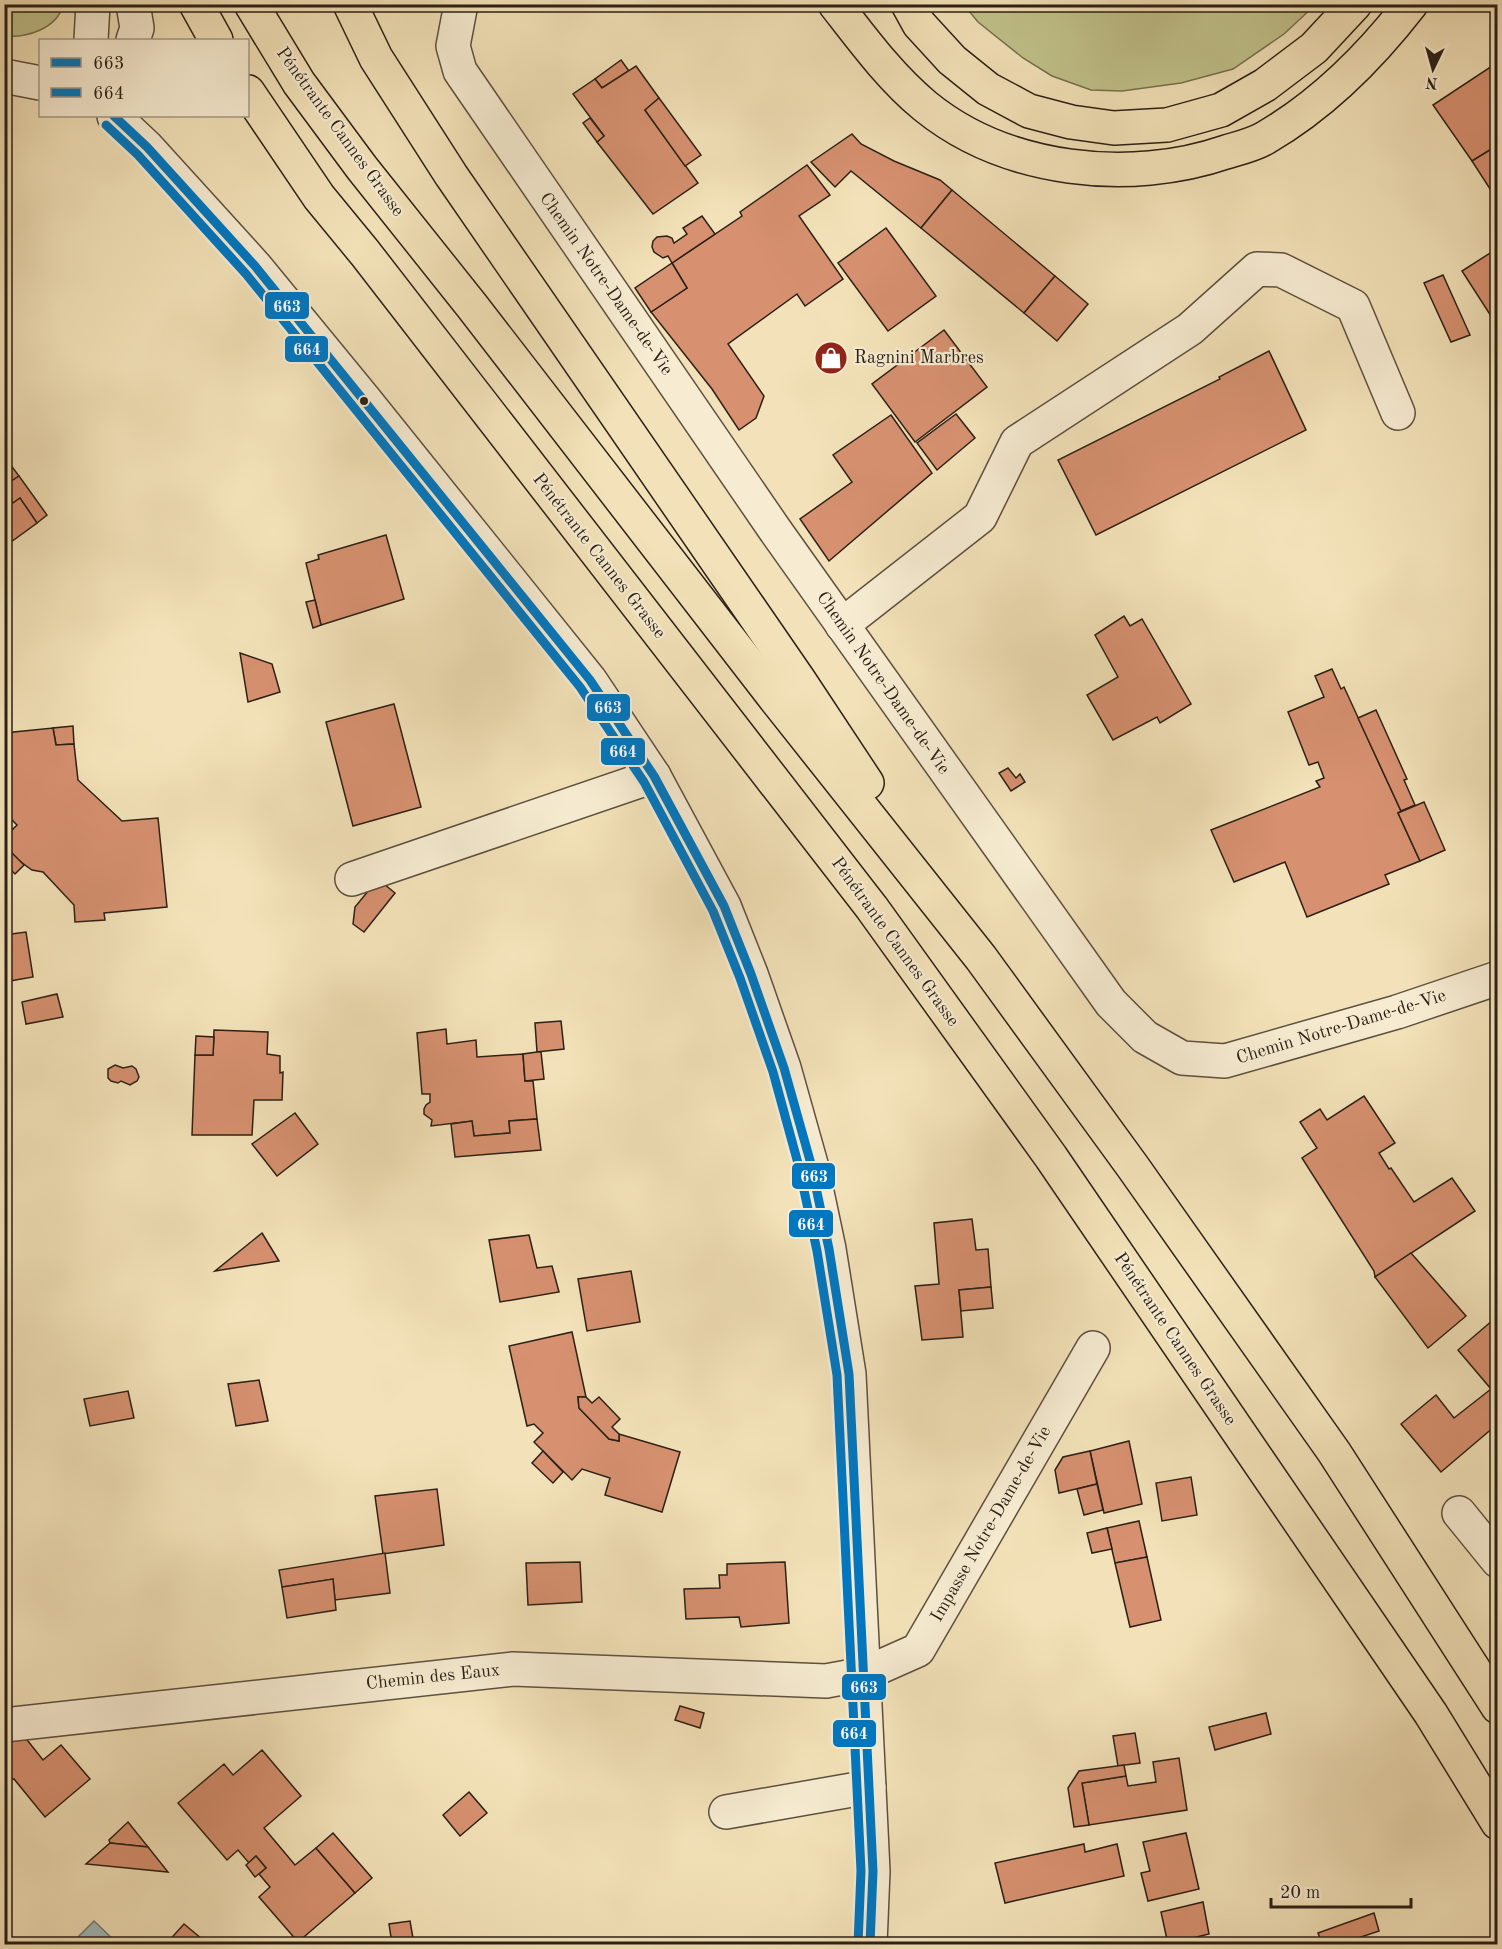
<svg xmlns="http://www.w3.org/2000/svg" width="1502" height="1949" font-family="'Old Standard TT',serif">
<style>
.green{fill:#c1c28b;stroke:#767150;stroke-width:1.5}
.water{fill:#a2babb;stroke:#727c79;stroke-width:1.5}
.building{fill:#d79170;stroke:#2b2016;stroke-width:1.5}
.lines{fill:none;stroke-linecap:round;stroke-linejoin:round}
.minor-casing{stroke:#5d503f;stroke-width:36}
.highway-casing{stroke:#2b2016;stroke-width:36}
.minor{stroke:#f7ecd2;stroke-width:33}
.highway{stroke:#f3e2b9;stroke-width:33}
.bus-1-casing{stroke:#f7ecd2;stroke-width:14}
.bus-2-casing{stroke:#f7ecd2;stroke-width:14}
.bus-1{stroke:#0077c1;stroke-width:9}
.bus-2{stroke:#0077c1;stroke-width:9}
.bus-dot{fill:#2b2016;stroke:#f7ecd2;stroke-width:2}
.labels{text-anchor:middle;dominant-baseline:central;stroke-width:4.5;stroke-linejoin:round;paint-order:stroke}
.street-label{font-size:18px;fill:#2b2016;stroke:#f7ecd2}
.poi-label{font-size:18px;fill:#2b2016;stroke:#f7ecd2;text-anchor:start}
.line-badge{stroke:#f7ecd2;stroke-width:2}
.badge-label{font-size:16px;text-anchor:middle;font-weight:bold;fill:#fff}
</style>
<rect width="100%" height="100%" fill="#f3e2b9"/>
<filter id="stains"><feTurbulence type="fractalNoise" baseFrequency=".00333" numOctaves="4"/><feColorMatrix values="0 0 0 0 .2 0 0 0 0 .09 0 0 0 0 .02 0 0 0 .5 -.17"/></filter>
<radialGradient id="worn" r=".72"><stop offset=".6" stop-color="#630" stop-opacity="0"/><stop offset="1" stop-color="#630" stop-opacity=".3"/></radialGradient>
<g class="green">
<path d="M5 4H63V5C57 29 26 38 5 36Z"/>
<polygon points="964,5 1315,5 1284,34 1233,69 1181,83 1122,91 1091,90 1052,76 1023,58 978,22"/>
</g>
<polygon class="water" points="94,1921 118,1944 71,1944"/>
<g class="building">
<polygon points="621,60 629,71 602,88 595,79"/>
<polygon points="1495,64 1498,68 1498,145 1472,161 1433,105"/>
<polygon points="636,66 659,98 645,110 698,183 653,214 597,142 604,136 573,94 595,79 602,88"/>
<polygon points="659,98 701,155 685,166 645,110"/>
<polygon points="590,118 604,136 597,142 583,123"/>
<polygon points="852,134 861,144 894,161 940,180 952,190 921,228 851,171 835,187 811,162"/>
<polygon points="1498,145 1498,188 1492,192 1472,161"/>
<polygon points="807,165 830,195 799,216 843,279 805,306 797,294 728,344 764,396 756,418 739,430 712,389 651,312 687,288 672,263 742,216 740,212"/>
<polygon points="952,190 1055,276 1024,313 921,228"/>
<polygon points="702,216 715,234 672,263 668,256 663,258 654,252 652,247 653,241 657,237 667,236 672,238 674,243 687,234 683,228"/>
<polygon points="886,228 936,296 888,331 838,263"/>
<polygon points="1498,248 1498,327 1462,271"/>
<polygon points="672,263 687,288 651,312 635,288"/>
<polygon points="1443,275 1470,335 1451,342 1424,283"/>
<polygon points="1055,276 1088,304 1057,341 1024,313"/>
<polygon points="944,330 987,387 915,442 872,384"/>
<polygon points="1269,351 1306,430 1096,535 1058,460 1220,379 1219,377"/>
<polygon points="956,414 975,438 937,470 917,443"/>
<polygon points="891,415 932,473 829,561 800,519 852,482 833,455"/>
<polygon points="4,456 19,476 4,486"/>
<polygon points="19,476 47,515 37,523 20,498 13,503 4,490 4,486"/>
<polygon points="4,490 13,503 20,498 37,523 4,547"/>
<polygon points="386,535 404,599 321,625 306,563 319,559 318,555"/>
<polygon points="315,600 321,625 313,628 306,602"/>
<polygon points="1124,616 1130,626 1142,619 1191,704 1160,723 1157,717 1113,740 1087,695 1118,677 1095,635"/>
<polygon points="240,653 272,664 280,692 248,702"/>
<polygon points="1332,669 1341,689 1344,687 1401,811 1398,813 1420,861 1385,875 1389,884 1307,917 1285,862 1234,882 1211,830 1320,787 1316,781 1324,778 1318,762 1309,765 1288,712 1324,697 1315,676"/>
<polygon points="394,704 421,807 353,826 326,722"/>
<polygon points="1376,710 1407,779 1404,780 1415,805 1401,811 1358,718"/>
<polygon points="73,726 74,744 56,745 53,728"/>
<polygon points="53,728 56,745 74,744 78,780 122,821 158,818 167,907 104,913 105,920 75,922 74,905 43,872 32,870 14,857 9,847 6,836 17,825 8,816 4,785 4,733"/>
<polygon points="1008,768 1016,778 1020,774 1025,782 1011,791 999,773"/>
<polygon points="1424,802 1445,850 1420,861 1398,813"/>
<polygon points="12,853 24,865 15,874 4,863 4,859"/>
<polygon points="378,879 395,893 364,932 353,924 355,907"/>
<polygon points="26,932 33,977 4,982 4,935"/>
<polygon points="57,994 63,1017 26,1024 22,1002"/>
<polygon points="561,1021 564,1049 537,1052 535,1023"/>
<polygon points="446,1029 447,1044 476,1040 477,1057 523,1054 525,1081 533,1081 537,1119 509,1121 510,1133 474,1136 472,1121 431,1126 432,1120 424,1114 424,1109 426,1105 430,1102 430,1094 422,1094 417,1033"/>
<polygon points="214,1030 268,1032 267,1054 280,1056 280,1073 283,1072 282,1100 254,1100 252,1135 192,1135 195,1055 213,1055"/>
<polygon points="196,1036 214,1037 213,1055 195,1055"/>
<polygon points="537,1052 541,1052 544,1079 525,1081 523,1054"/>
<polygon points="115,1065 123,1068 132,1066 136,1069 139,1077 137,1081 130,1085 121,1081 118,1083 111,1081 108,1078 108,1069"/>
<polygon points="1364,1096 1395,1143 1379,1153 1389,1169 1391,1168 1414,1202 1452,1178 1475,1211 1375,1277 1374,1271 1302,1158 1317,1148 1300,1122 1320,1109 1327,1120"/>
<polygon points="295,1113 318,1144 277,1176 252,1144"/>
<polygon points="537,1119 541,1150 455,1157 451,1124 472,1121 474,1136 510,1133 509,1121"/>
<polygon points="972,1219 976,1250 988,1249 991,1287 959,1290 963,1337 922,1340 915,1286 939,1284 934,1223"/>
<polygon points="262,1233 279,1261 215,1271"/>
<polygon points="529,1235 537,1268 552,1266 559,1292 500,1302 489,1240"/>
<polygon points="1411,1253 1466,1316 1428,1348 1375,1277"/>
<polygon points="631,1271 640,1322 587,1331 578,1279"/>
<polygon points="991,1287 993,1308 961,1311 959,1290"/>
<polygon points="1493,1320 1498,1325 1498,1431 1494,1427 1441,1472 1401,1424 1436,1395 1454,1418 1491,1389 1458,1350"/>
<polygon points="572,1332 586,1397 578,1397 579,1408 609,1439 619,1441 619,1434 680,1452 662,1512 605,1495 610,1478 582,1469 572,1480 534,1442 543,1433 534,1424 527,1426 509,1346"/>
<polygon points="259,1380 268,1421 236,1426 228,1384"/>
<polygon points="128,1391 134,1418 90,1426 84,1399"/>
<polygon points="578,1397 586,1397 592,1403 599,1397 620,1419 612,1427 619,1434 619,1441 609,1439 579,1408"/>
<polygon points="1129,1441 1142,1504 1104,1513 1090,1451"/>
<polygon points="543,1451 563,1472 553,1483 532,1463"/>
<polygon points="1090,1451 1097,1484 1059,1493 1055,1470 1063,1457"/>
<polygon points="1191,1477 1197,1515 1162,1521 1156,1483"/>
<polygon points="1097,1484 1103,1510 1084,1515 1077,1489"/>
<polygon points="437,1489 444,1545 383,1554 375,1496"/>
<polygon points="1139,1521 1147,1557 1115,1563 1107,1528"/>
<polygon points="1107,1528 1112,1549 1092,1553 1087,1533"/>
<polygon points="385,1553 390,1593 335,1600 333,1579 282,1587 279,1570"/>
<polygon points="1147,1557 1161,1620 1130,1627 1115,1563"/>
<polygon points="580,1562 582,1602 528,1605 526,1563"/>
<polygon points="785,1562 789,1623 741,1627 739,1617 686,1619 684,1589 720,1588 719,1575 727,1575 727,1564"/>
<polygon points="333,1579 336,1610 287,1618 282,1587"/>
<polygon points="680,1706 704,1713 700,1728 675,1720"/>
<polygon points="1266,1713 1271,1734 1215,1750 1209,1727"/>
<polygon points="20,1731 43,1760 61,1745 90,1779 45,1817 14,1779 11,1780 4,1772 4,1744"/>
<polygon points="1135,1733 1140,1763 1118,1766 1113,1736"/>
<polygon points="262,1750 301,1796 264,1828 295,1865 316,1848 355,1893 298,1942 259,1897 270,1887 259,1874 266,1868 256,1856 249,1863 238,1850 227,1860 178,1803 224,1764 233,1775"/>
<polygon points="1179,1758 1187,1810 1089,1825 1082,1783 1126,1776 1128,1786 1156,1782 1153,1762"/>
<polygon points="1124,1765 1126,1776 1082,1783 1089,1825 1074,1827 1068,1788 1079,1771"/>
<polygon points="469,1792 487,1813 460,1836 443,1815"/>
<polygon points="128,1822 148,1847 110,1843 109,1840"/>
<polygon points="333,1833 372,1878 355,1893 316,1848"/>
<polygon points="1186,1833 1199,1889 1148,1901 1141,1873 1150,1871 1143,1842"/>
<polygon points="110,1843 148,1847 168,1872 86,1864"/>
<polygon points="1084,1844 1085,1852 1117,1844 1124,1876 1005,1903 995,1863"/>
<polygon points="256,1856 266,1868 255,1877 246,1865"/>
<polygon points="1203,1902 1209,1934 1168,1944 1161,1912"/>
<polygon points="1374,1913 1379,1931 1340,1944 1322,1944 1318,1933"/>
<polygon points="410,1921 414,1944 392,1944 389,1924"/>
<polygon points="184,1924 208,1944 166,1944"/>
</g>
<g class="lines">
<g class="minor-casing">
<g id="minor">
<polyline points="461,4 453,46 460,71 775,530 1111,1003 1145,1037 1182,1058 1225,1061 1397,1012 1498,978"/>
<polyline points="91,40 93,4"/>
<polyline points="133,40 137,28 133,4"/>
<polyline points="4,76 40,83"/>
<polyline points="114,116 147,147 255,266 365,400 590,680 654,776 724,906 751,974 784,1068 811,1164 829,1249 849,1374 873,1871 870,1944"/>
<polyline points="842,625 980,517 1017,442 1190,329 1257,269 1281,270 1353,306 1398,413"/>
<polyline points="352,879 654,776"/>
<polyline points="1459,1513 1498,1561"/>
<polyline points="4,1725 513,1669 826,1681 864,1674 918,1650 1093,1348"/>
<polyline points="726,1812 869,1787"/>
</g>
</g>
<g class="highway-casing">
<g id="highway">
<polyline points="196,4 216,40"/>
<polyline points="251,4 299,83 362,168 472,306 774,697 981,958 1133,1167 1334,1452 1498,1707"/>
<polyline points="350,4 376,58 451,175 799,680 867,783"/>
<path d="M835 4C863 40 890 77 925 106 1006 172 1130 185 1226 152 1239 148 1253 145 1265 138 1322 105 1370 57 1411 4"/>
<polyline points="908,4 919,24 952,60 988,89 1029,111 1071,122 1114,128 1167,125 1221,110 1265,85 1314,48 1355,4"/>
<polyline points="248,92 319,197 365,253 872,908 1051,1157 1431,1714 1498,1823"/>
</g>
</g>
<use href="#minor" class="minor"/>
<use href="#highway" class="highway"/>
<g class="bus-1-casing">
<polyline id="bus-1" points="114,116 147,147 255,266 590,680 654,776 724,906 751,974 784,1068 811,1164 829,1249 849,1374 873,1871 870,1944"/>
</g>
<g class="bus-2-casing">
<polyline id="bus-2" points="106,125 138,155 246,274 580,687 644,782 713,911 740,978 773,1072 799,1167 817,1251 837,1375 861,1871 858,1944"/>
</g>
<use href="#bus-1" class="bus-1"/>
<use href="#bus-2" class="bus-2"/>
</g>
<defs>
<g id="shop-disc" transform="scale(1.725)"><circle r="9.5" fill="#8f2418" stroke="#f7ecd2"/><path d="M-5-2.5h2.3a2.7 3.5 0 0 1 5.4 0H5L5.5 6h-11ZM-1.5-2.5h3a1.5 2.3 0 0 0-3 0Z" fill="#fff"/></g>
</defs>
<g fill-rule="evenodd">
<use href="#shop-disc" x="831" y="358"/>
</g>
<circle class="bus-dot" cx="364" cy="401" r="5"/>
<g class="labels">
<g class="street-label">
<text transform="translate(340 132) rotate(54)">Pénétrante Cannes Grasse</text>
<text transform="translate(606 284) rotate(55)">Chemin Notre-Dame-de-Vie</text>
<text transform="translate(599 556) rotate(52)">Pénétrante Cannes Grasse</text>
<text transform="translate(883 683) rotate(55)">Chemin Notre-Dame-de-Vie</text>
<text transform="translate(895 942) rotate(54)">Pénétrante Cannes Grasse</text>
<text transform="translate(1341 1027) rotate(-17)">Chemin Notre-Dame-de-Vie</text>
<text transform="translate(1175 1339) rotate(56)">Pénétrante Cannes Grasse</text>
<text transform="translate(991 1524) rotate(-60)">Impasse Notre-Dame-de-Vie</text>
<text transform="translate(433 1677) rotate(-6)">Chemin des Eaux</text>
</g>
<g class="poi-label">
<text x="854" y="358">Ragnini Marbres</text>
</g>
</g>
<g class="line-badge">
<rect x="264" y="291" width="46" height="29" rx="6" fill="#0077c1"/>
<rect x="284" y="335" width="45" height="28" rx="6" fill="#0077c1"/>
<rect x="586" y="693" width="45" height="29" rx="6" fill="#0077c1"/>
<rect x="600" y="737" width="46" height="29" rx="6" fill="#0077c1"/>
<rect x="791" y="1162" width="45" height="28" rx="6" fill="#0077c1"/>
<rect x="788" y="1209" width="46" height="29" rx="6" fill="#0077c1"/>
<rect x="841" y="1673" width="46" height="28" rx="6" fill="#0077c1"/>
<rect x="832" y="1719" width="45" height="29" rx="6" fill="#0077c1"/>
</g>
<g class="badge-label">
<text x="287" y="312">663</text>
<text x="307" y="355">664</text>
<text x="608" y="713">663</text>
<text x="623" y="757">664</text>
<text x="814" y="1182">663</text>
<text x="811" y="1230">664</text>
<text x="864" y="1693">663</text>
<text x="854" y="1739">664</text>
</g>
<rect width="1502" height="1949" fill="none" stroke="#f3e2b9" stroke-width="24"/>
<rect x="6" y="6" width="1490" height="1937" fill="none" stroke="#2b2016" stroke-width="3"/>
<rect x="12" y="12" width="1478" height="1925" fill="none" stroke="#2b2016" stroke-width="1.5"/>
<rect x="39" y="39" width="210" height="78" fill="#f7ecd2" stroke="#a59a87" stroke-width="1.5"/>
<rect x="51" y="58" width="30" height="9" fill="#0077c1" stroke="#a59a87" stroke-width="1.5"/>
<text x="93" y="69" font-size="18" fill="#2b2016">663</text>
<rect x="51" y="88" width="30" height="9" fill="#0077c1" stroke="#a59a87" stroke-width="1.5"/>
<text x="93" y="99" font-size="18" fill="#2b2016">664</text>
<g transform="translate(1433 69) rotate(185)" stroke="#f7ecd2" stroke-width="4.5" paint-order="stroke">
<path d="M0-4.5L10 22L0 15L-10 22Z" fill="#2b2016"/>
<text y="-9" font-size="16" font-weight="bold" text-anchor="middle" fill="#2b2016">N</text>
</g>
<path d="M1271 1898v9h140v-9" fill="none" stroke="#2b2016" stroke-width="3"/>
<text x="1280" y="1898" font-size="18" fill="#2b2016" stroke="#f7ecd2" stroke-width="4.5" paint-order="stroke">20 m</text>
<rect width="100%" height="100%" filter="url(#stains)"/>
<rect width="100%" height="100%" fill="url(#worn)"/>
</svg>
